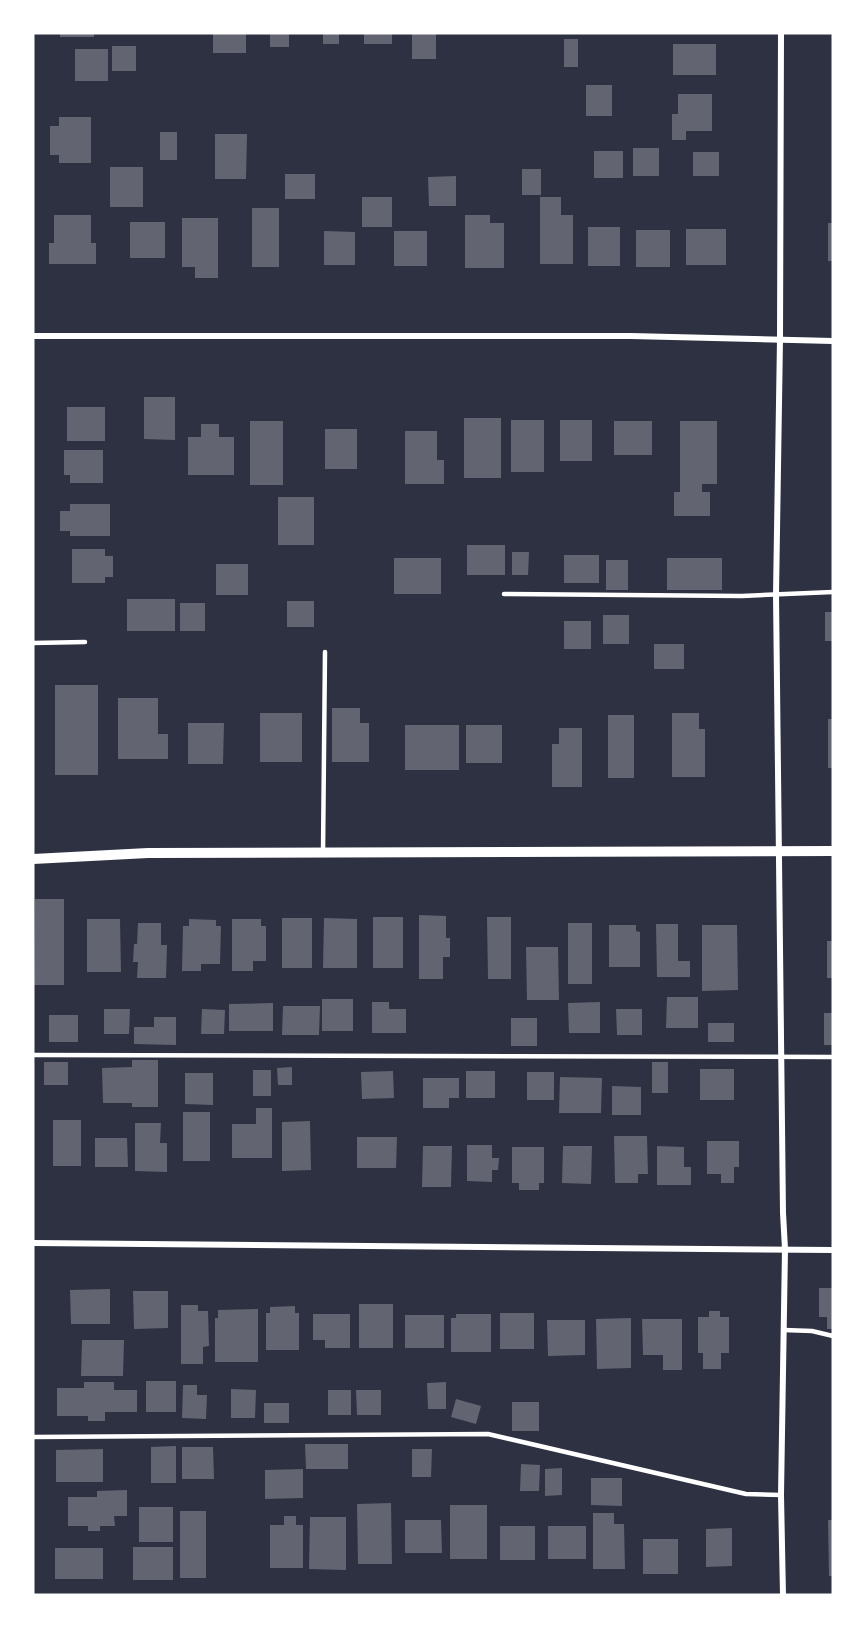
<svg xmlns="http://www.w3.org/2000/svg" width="866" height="1628" font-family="Lato,sans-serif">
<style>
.building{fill:#626471}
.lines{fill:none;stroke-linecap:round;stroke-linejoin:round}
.service{stroke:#fff;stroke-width:4.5}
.minor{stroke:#fff;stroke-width:6}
.tertiary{stroke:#fff;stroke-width:10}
</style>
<rect width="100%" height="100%" fill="#2d3142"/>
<g class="building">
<rect x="60" y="33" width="34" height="4"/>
<rect x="213" y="33" width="33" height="20"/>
<rect x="270" y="33" width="19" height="14"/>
<rect x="323" y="33" width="16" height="11"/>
<rect x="364" y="33" width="28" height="11"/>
<rect x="412" y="33" width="24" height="26"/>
<rect x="564" y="39" width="14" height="28"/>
<rect x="673" y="44" width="43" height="31"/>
<rect x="112" y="46" width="24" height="25"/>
<rect x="75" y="49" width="33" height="32"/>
<rect x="586" y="85" width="26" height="31"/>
<polygon points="678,94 712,94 712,131 686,131 686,140 672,140 672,114 678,114"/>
<polygon points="59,117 91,117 91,163 59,163 59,155 50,155 50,126 59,126"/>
<rect x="160" y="132" width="17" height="28"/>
<polygon points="215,134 247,134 246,179 215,179"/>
<rect x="633" y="148" width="26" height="28"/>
<rect x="594" y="151" width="29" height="27"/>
<rect x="693" y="152" width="26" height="24"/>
<rect x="110" y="167" width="33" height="40"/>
<rect x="522" y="169" width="19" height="26"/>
<rect x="285" y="174" width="30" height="25"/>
<polygon points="456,176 456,206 429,206 428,177"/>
<rect x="362" y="197" width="30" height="30"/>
<polygon points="540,197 561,197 561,215 573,215 573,264 540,264"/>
<rect x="252" y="208" width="27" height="59"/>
<polygon points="54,215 91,215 91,243 96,243 96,264 49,264 49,243 54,243"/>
<polygon points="465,215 490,215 490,223 504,223 504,268 465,268"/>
<polygon points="182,218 218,218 218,278 195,278 195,267 182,267"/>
<rect x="130" y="222" width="35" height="36"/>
<rect x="828" y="223" width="5" height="38"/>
<rect x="588" y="227" width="32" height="39"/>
<rect x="686" y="229" width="40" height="36"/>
<rect x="636" y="230" width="34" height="37"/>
<polygon points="324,231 355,232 355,265 324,265"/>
<rect x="394" y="231" width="33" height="35"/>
<polygon points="144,397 175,397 175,440 144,439"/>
<rect x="67" y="407" width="38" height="34"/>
<rect x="464" y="418" width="37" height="60"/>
<rect x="511" y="420" width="33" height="52"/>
<rect x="560" y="420" width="32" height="41"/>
<rect x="250" y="421" width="33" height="64"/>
<rect x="614" y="421" width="38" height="34"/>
<polygon points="680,421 717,421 717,484 702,484 702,492 710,492 710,516 674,516 674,492 680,492"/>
<polygon points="201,424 219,424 219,437 234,437 234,475 188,475 188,437 201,437"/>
<rect x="325" y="429" width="32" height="40"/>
<polygon points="405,431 437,431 437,460 444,460 444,484 405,484"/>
<polygon points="64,450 103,450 103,483 70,483 70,475 64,475"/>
<rect x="278" y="497" width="36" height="48"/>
<polygon points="70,504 110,504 110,536 70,536 70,531 60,531 60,511 70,511"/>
<rect x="467" y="545" width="38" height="30"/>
<polygon points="72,549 105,549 105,556 113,556 113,577 105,577 105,583 72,583"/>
<polygon points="512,552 529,552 528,575 512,575"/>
<rect x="564" y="555" width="35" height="28"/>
<rect x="394" y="558" width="47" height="36"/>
<rect x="667" y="558" width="55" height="32"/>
<rect x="606" y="560" width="22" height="30"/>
<rect x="216" y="564" width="32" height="31"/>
<rect x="127" y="599" width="48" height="32"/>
<rect x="287" y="601" width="27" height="26"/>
<rect x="180" y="603" width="25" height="28"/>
<rect x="825" y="612" width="8" height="29"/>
<rect x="603" y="615" width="26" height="29"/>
<rect x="564" y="621" width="27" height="28"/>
<rect x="654" y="644" width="30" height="25"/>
<rect x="55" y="685" width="43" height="90"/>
<polygon points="118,698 158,698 158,734 168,734 168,759 118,759"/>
<polygon points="332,708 360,708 360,723 369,723 369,762 332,762"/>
<rect x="260" y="713" width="42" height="49"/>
<polygon points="672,713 699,713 699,729 705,729 705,777 672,777"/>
<rect x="608" y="715" width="26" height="63"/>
<rect x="828" y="719" width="5" height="49"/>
<polygon points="188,723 224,723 223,764 188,764"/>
<rect x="405" y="725" width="54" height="45"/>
<rect x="466" y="725" width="36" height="38"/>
<polygon points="559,728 582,728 582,787 552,787 552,744 559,744"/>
<polygon points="35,899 64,899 64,985 34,985"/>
<polygon points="419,915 446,916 446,938 450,938 450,957 443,957 443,979 419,979"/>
<rect x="373" y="917" width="30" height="51"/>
<polygon points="487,917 511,917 511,979 488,979"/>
<rect x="282" y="918" width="30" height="50"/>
<polygon points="324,918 357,919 357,968 323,968"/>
<polygon points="87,919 120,919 121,972 87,972"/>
<polygon points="189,919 216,920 216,926 221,926 220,964 201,964 201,971 182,971 183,926 189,926"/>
<polygon points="232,919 261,919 261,926 266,926 266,961 253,961 253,971 232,971"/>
<polygon points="138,923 161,923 161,945 167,945 166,978 137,978 138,962 133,962 134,944 137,944"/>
<rect x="568" y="923" width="24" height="61"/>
<polygon points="656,924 678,924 678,961 690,961 690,977 657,977"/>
<polygon points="609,925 636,925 636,931 640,932 640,967 609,967"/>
<polygon points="702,925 737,925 738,990 702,991"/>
<rect x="827" y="941" width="6" height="37"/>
<polygon points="526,947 558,947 559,1000 527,1000"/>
<polygon points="667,997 698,997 698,1028 666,1028"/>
<rect x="322" y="999" width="31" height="32"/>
<polygon points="372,1002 389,1002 389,1009 406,1009 406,1033 372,1033"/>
<polygon points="600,1002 600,1033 569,1033 568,1003"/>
<polygon points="273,1003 273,1031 229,1031 229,1004"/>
<polygon points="283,1006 320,1006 319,1035 282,1035"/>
<polygon points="104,1009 130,1009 129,1034 104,1034"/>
<polygon points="202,1009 225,1010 224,1034 201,1034"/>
<polygon points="616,1009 642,1009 642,1035 617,1035"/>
<rect x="824" y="1013" width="9" height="32"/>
<rect x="49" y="1015" width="29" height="27"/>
<polygon points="154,1017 176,1017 176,1045 134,1044 134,1027 154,1027"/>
<rect x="511" y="1018" width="26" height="28"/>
<rect x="708" y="1023" width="26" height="19"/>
<polygon points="132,1060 158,1060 158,1107 132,1107 132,1103 103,1103 102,1068 132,1067"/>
<rect x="44" y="1062" width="24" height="23"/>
<rect x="652" y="1062" width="16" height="31"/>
<polygon points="292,1067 292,1085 278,1085 277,1068"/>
<rect x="700" y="1069" width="34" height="31"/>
<rect x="253" y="1070" width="18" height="26"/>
<polygon points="393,1071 394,1098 362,1099 361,1072"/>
<rect x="466" y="1071" width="29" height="27"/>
<rect x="527" y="1072" width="27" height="28"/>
<polygon points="185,1073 213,1073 213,1105 185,1104"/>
<polygon points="560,1077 602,1078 601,1113 559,1113"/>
<polygon points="423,1078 459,1078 459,1098 449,1098 449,1108 423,1108"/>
<polygon points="612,1086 641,1087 641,1115 612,1115"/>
<polygon points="256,1108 272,1108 272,1158 232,1158 232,1124 256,1124"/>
<rect x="183" y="1112" width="27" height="49"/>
<rect x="53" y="1120" width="28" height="46"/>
<polygon points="310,1121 311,1170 282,1171 282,1122"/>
<polygon points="135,1123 161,1123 160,1143 167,1143 167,1172 135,1171"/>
<polygon points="614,1136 647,1136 648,1174 638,1174 638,1183 615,1183"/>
<polygon points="357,1137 397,1137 396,1168 357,1168"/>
<polygon points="95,1138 127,1138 128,1167 95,1167"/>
<polygon points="707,1141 739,1141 739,1167 734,1167 734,1183 721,1183 721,1174 707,1174"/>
<polygon points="467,1145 492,1145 492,1158 499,1158 498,1170 492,1170 492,1182 467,1181"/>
<polygon points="423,1146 452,1146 451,1187 422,1187"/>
<polygon points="563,1146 592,1146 591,1184 562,1183"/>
<polygon points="657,1146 684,1147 684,1167 691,1167 691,1185 657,1185"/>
<polygon points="512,1147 544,1147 544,1183 539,1183 539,1190 519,1190 519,1183 512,1183"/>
<polygon points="819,1288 833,1288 833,1329 827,1329 827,1317 819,1317"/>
<polygon points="110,1289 110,1324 71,1324 70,1290"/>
<polygon points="133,1291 168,1291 168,1328 134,1329"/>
<rect x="359" y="1304" width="34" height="44"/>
<polygon points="181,1305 198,1305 198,1311 208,1311 209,1346 203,1347 203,1364 181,1364"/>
<polygon points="295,1306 295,1313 299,1313 299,1350 266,1350 266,1313 270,1313 270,1307"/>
<polygon points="258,1309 258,1362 215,1362 215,1318 218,1318 218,1310"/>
<polygon points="709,1311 720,1311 720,1317 729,1317 729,1353 721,1353 721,1369 703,1369 703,1353 698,1353 698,1317 709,1317"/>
<rect x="500" y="1313" width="34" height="36"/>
<polygon points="313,1314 350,1314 350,1348 325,1348 325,1340 313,1340"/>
<polygon points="456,1314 491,1314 491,1352 451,1352 451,1318 456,1318"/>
<rect x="405" y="1315" width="39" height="33"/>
<polygon points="631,1318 631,1368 597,1369 596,1319"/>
<polygon points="642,1319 682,1319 682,1370 663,1370 663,1355 643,1355"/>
<polygon points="547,1320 585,1320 585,1355 548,1356"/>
<polygon points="82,1340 124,1340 123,1376 81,1376"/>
<rect x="146" y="1381" width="30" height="31"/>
<polygon points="84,1382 114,1382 114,1390 137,1390 137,1412 105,1412 105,1421 88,1421 88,1416 57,1416 57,1388 84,1388"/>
<polygon points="446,1382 446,1409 428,1409 427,1383"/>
<polygon points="183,1385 197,1385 197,1395 207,1395 206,1419 182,1418"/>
<polygon points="231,1389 256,1390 255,1418 231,1418"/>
<rect x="328" y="1390" width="23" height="25"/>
<polygon points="356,1390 381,1390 381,1415 357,1415"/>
<polygon points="456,1399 481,1406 476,1424 451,1417"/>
<rect x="512" y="1402" width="27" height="29"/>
<rect x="264" y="1403" width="25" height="20"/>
<polygon points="305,1444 348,1444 348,1469 306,1469"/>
<polygon points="176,1446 176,1483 151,1483 151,1447"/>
<polygon points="182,1447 213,1447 214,1479 182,1479"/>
<polygon points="103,1449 103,1482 56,1482 56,1450"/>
<polygon points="412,1449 432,1449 431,1477 412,1477"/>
<polygon points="521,1464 540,1465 539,1491 520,1491"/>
<polygon points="562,1468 562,1495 545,1496 545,1469"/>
<polygon points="303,1469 303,1498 265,1499 265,1470"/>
<polygon points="591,1478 622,1478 622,1506 591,1505"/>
<polygon points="127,1490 127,1516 114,1516 115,1526 100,1526 100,1531 88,1531 88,1526 68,1526 68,1497 97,1497 97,1491"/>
<polygon points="391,1503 392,1564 358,1564 357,1504"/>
<rect x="450" y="1505" width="37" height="54"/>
<rect x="139" y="1507" width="34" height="35"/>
<rect x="180" y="1511" width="26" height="67"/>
<polygon points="593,1513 614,1513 614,1524 624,1524 625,1569 593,1569"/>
<polygon points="284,1516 296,1516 296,1525 303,1525 303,1568 270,1568 270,1525 284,1525"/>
<polygon points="310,1517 346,1517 346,1570 309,1569"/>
<polygon points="405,1520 441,1520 442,1553 405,1553"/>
<polygon points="828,1520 833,1520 833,1576 829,1576"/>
<rect x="500" y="1526" width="35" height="34"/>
<rect x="548" y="1526" width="38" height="33"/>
<polygon points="732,1528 732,1566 706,1567 706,1529"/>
<rect x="643" y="1539" width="35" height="35"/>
<rect x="133" y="1547" width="40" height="33"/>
<rect x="55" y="1548" width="48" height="31"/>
</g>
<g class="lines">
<g class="service">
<polyline points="504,594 742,596 833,592"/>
<polyline points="33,643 85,642"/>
<polyline points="323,853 325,652"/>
<polyline points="33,1055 833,1057"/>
<polyline points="784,1330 812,1331 833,1336"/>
<polyline points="33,1437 488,1434 746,1494 781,1495"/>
</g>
<g class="minor">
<polyline points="781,33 780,339 776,595 783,1213 785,1249 781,1495 783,1595"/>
<polyline points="33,336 631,336 833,341"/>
<polyline points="33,1243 833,1250"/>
</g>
<polyline class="tertiary" points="33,859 148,853 833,851"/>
</g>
<rect width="866" height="1628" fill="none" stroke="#ffffff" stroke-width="69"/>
</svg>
